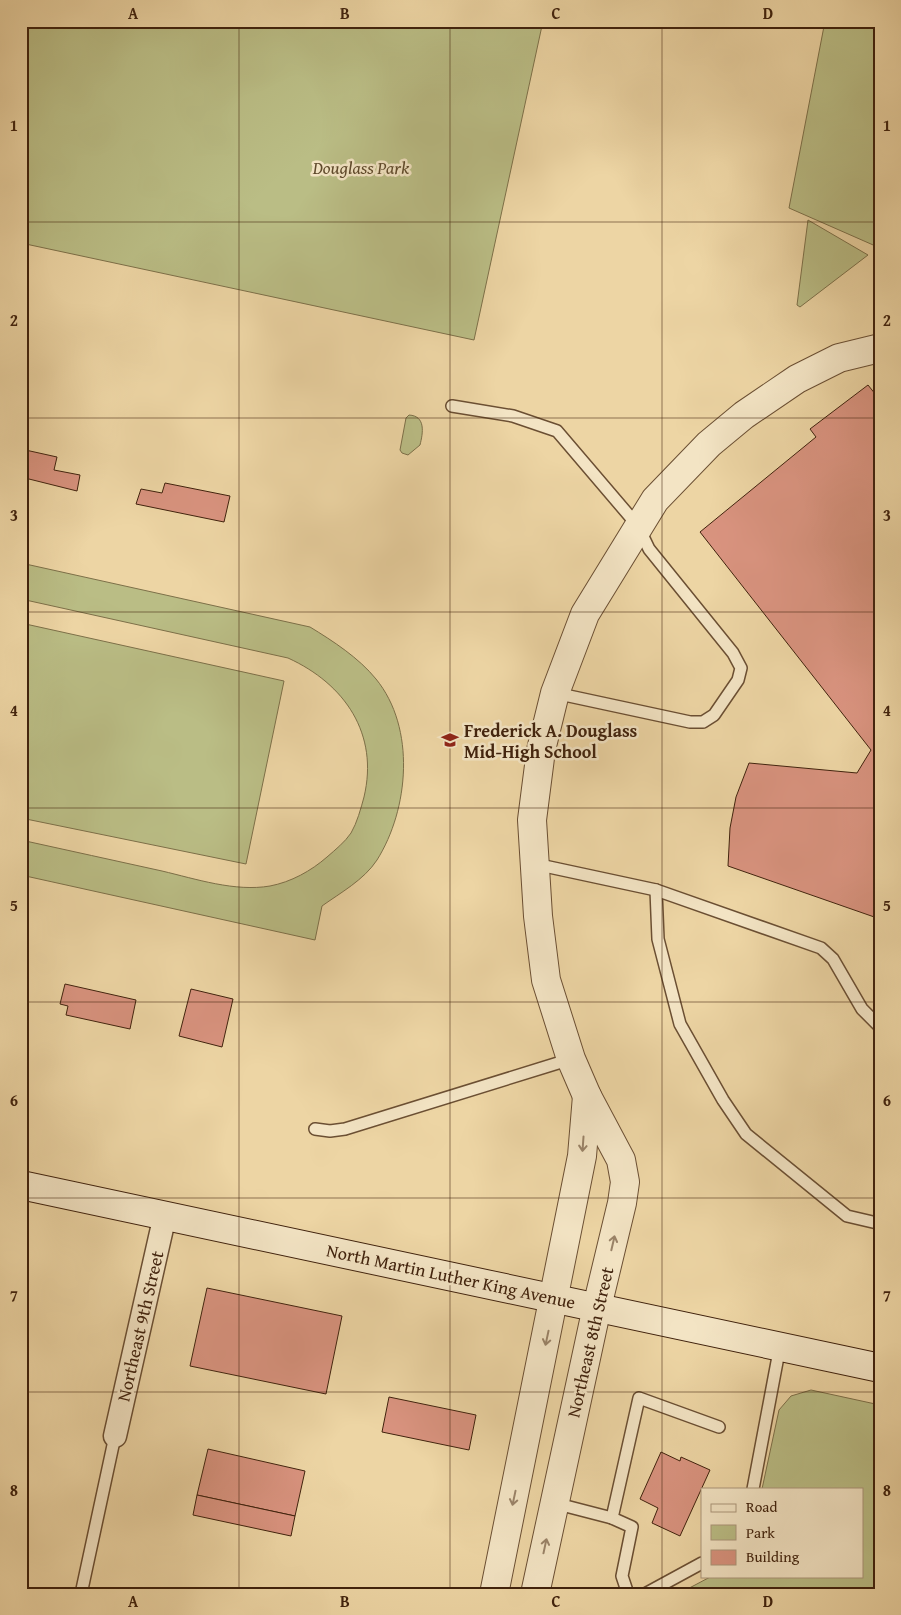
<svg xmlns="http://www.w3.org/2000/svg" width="901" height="1615" font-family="'Gentium Book Plus',serif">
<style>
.green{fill:#babd85;stroke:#7d7049}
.building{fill:#d9937f;stroke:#40220d}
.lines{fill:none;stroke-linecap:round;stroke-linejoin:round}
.service-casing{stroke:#6b4f33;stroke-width:14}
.minor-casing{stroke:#6b4f33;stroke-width:25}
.tertiary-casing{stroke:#6b4f33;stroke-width:30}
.secondary-casing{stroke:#40220d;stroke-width:30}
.service{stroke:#f3e4c4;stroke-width:11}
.minor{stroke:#f3e4c4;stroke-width:22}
.tertiary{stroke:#f3e4c4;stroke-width:28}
.secondary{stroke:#f3e4c4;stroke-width:28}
.oneway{stroke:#9a8368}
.grid{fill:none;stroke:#40220d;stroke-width:1;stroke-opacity:0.55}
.labels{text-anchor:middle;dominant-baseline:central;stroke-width:5;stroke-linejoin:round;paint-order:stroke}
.park-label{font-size:18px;font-style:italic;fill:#5e492b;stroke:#f3e4c4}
.poi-label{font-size:18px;font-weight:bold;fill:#40220d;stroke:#f3e4c4;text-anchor:start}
.street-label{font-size:18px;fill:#40220d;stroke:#f3e4c4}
.neatline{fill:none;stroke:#40220d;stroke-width:2}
.grid-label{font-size:16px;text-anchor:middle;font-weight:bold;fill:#40220d}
</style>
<rect width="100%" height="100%" fill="#edd5a4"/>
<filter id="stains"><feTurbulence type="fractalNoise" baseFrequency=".004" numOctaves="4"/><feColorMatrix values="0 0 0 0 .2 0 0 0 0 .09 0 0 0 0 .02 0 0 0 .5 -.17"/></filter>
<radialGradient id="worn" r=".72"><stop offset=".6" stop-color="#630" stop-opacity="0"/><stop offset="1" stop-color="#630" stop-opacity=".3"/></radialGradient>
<g class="green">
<polygon points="21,21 543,21 474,340 21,243"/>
<polygon points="825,21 849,21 880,27 880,248 789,208"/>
<polygon points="808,220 868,255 800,307 797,305"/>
<path d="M409 415C426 416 423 433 420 445L408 455 402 453 400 450 406 418Z"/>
<path d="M21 563 310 627C333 641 359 658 376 679 416 728 409 809 377 860 364 880 340 893 322 906L315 940 21 875V840C68 850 115 861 162 871 196 879 235 892 270 886 291 882 311 871 327 857 335 850 345 842 351 833 357 823 361 808 364 797 379 734 345 684 288 658L21 599Z"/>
<polygon points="21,623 284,681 246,864 21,818"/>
<polygon points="811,1390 880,1405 880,1594 678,1594 712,1576 862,1576 862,1489 762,1489 779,1410 791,1396"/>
</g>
<g class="building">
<polygon points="868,385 880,400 880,919 728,866 730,828 736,797 749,763 857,773 871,750 700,532 816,437 810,429"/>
<polygon points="21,449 57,457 54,470 80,475 77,491 21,477"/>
<polygon points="165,483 230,496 224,522 136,504 141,489 162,493"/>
<polygon points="65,984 136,1000 130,1029 66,1015 68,1006 60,1004"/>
<polygon points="191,989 233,999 222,1047 179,1036"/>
<polygon points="21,1269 28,1271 21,1308"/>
<polygon points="207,1288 342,1316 326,1394 190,1366"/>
<polygon points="389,1397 476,1415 469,1450 382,1432"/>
<polygon points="208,1449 305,1471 295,1516 197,1495"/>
<polygon points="661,1452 680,1461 681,1457 710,1470 680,1536 652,1523 658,1508 640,1499"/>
<polygon points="197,1495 295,1516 291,1536 193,1515"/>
</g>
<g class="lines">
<g class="service-casing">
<g id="service">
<polyline points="452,406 513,416 557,431 638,526 649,549 733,653 741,668 738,680 714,715 703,722 690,722 555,693"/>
<polyline points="535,864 656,890 821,948 833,959 862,1009 880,1027"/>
<polyline points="656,890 658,939 680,1024 723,1100 746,1134 847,1216 877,1223 880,1221"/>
<polyline points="315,1129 330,1131 345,1129 571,1059"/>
<polyline points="753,1489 780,1346"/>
<polyline points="554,1503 612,1518"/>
<polyline points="81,1594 115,1436"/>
<polyline points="628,1594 622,1576 632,1527 612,1518 639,1398 719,1427"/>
<polyline points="645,1594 702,1563"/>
</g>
</g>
<g class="minor-casing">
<polyline id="minor" points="115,1436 165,1215"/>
</g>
<g class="tertiary-casing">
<g id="tertiary">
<polyline points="494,1594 582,1156 587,1096"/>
<polyline points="535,1594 597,1307 622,1203 625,1182 621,1160 587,1096 571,1059 546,980 538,916 532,820 541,750 555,693 585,614 655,500 709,444 744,415 797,379 839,358 880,348"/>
</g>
</g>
<g class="secondary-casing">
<polyline id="secondary" points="21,1185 880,1368"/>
</g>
<use href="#service" class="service"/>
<use href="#minor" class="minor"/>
<use href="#tertiary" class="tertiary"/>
<use href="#secondary" class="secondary"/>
</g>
<defs><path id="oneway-shaft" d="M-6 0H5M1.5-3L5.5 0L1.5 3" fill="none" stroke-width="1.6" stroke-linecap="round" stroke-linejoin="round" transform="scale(1.25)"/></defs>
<g class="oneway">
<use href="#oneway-shaft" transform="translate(583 1144) rotate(94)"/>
<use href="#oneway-shaft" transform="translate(613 1243) rotate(-77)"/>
<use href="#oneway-shaft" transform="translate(547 1338) rotate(102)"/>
<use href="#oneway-shaft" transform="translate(514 1498) rotate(102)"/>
<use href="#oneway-shaft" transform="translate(545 1546) rotate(-78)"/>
</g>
<path class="grid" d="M239 21V1594M450 21V1594M662 21V1594M21 222H880M21 418H880M21 612H880M21 808H880M21 1002H880M21 1198H880M21 1392H880"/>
<defs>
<g id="school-bare" transform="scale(1.35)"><path d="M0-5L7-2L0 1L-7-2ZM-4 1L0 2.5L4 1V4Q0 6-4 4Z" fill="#8f2418" stroke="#f3e4c4" stroke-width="2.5" paint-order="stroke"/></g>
</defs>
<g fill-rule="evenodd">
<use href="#school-bare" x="450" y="740"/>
</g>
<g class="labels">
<g class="park-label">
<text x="361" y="167">Douglass Park</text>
</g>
<g class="poi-label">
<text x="464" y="730">Frederick A. Douglass<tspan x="464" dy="21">Mid-High School</tspan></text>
</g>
<g class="street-label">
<text transform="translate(451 1276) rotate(12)">North Martin Luther King Avenue</text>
<text transform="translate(140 1326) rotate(-77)">Northeast 9th Street</text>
<text transform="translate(590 1342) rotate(-77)">Northeast 8th Street</text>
</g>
</g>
<rect width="901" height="1615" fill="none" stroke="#edd5a4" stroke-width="55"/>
<rect x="701" y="1488" width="162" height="90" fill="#f3e4c4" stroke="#ab967b"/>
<rect x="711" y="1504" width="25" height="8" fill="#f3e4c4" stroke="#ab967b"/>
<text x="746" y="1512" font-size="15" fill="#40220d">Road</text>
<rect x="711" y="1525" width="25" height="15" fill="#babd85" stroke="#ab967b"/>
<text x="746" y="1538" font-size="15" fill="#40220d">Park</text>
<rect x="711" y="1550" width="25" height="15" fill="#d9937f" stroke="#ab967b"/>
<text x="746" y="1562" font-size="15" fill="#40220d">Building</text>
<rect x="28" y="28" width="846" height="1560" class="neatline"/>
<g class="grid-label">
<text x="133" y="19">A</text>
<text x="345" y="19">B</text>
<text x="556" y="19">C</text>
<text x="768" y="19">D</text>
<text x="14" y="131">1</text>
<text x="887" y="131">1</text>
<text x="14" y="326">2</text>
<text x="887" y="326">2</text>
<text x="14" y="521">3</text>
<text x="887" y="521">3</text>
<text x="14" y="716">4</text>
<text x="887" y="716">4</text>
<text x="14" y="911">5</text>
<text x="887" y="911">5</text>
<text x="14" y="1106">6</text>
<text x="887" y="1106">6</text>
<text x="14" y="1301">7</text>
<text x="887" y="1301">7</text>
<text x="14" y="1496">8</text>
<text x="887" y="1496">8</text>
<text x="133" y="1607">A</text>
<text x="345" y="1607">B</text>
<text x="556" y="1607">C</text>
<text x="768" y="1607">D</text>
</g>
<rect width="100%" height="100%" filter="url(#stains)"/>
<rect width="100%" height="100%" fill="url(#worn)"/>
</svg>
